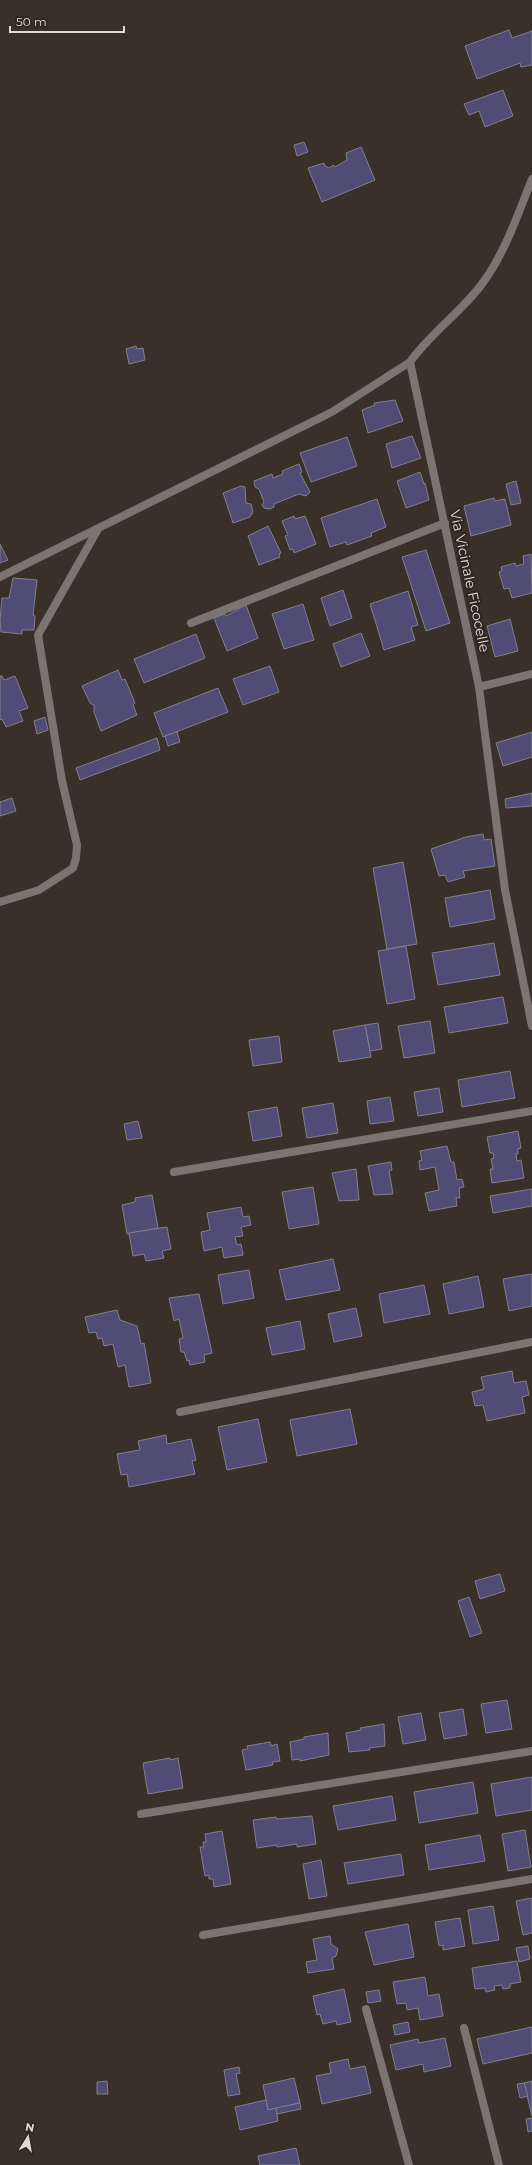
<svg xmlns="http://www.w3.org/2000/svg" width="532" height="2165" font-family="Montserrat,sans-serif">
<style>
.building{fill:#514c76;stroke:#81808c}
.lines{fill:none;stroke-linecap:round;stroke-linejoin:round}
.lane{stroke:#7a7571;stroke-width:8}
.street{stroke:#7a7571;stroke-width:8}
.labels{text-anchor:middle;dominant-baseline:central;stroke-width:4;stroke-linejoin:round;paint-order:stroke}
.street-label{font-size:14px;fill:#e0dad6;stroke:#2f261f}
</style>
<rect width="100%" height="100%" fill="#393029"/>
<g class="building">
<polygon points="509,30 512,38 532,31 532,65 521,67 520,63 477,79 465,46"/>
<polygon points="503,90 513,116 485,127 479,111 469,115 464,104"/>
<polygon points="304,142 308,152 297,156 294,145"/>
<polygon points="361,147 375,180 322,202 308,168 324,163 325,166 329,168 334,165 335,167 347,160 346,153"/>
<polygon points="136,346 137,349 143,348 145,360 129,364 126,349"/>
<polygon points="395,400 403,421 368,433 362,410 375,405 374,403"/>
<polygon points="412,436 421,458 392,468 386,444"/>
<polygon points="347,437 357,466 311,482 300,453"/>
<polygon points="299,464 302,472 300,473 310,492 306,496 299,494 274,504 274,507 270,509 264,508 262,505 264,502 259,489 255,487 254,481 272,474 273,478 283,474 282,471"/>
<polygon points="420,472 424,484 425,483 429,500 406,508 397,481"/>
<polygon points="516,481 521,503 511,505 506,484"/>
<polygon points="241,486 245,487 246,503 251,504 253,512 250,517 233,523 223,493"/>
<polygon points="494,498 495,501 505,499 511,525 471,536 464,506"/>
<polygon points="377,499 386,527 371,533 372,536 347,545 346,542 330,547 321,518"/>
<polygon points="294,516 295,519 305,516 316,544 294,553 293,549 290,550 285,536 288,535 282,521"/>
<polygon points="268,526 281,553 279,554 280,557 259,565 248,536"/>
<polygon points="0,544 8,560 0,563"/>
<polygon points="426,550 450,623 426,631 402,557"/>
<polygon points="531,554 532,593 512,598 509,588 504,589 499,572 502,571 501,567 515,563 516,566 524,564 523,556"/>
<polygon points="13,578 37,580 33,615 35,616 34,630 22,630 22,634 1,632 0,620 2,598 9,598"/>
<polygon points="343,590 352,618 330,626 321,598"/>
<polygon points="408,591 418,625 411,627 415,640 384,650 370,604"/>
<polygon points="303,604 314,640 284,649 272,614"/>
<polygon points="246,605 258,638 227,651 214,618 225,614 226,616"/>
<polygon points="510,619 518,651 495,657 487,626"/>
<polygon points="361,633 370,656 341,667 333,644"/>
<polygon points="196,634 205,658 144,683 134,659"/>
<polygon points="270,666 279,692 243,705 233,679"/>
<polygon points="118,670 122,680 125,679 135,703 133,705 137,715 101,731 94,712 94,705 90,703 82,686"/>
<polygon points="0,676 2,676 4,680 15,676 28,708 19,711 23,721 6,727 2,719 0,720"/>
<polygon points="218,688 228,712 163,737 154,713"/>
<polygon points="45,717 48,730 37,734 34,721"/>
<polygon points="176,732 177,732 180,742 168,746 165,736"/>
<polygon points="532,732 532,757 503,766 496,743"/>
<polygon points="157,738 160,750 80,780 76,768"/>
<polygon points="532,793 532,806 506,808 505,799"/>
<polygon points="12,798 16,811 0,816 0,802"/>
<polygon points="483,834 484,840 491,839 495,866 463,871 465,877 448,882 445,875 439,876 431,849 466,837"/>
<polygon points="403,862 417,944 387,949 373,868"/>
<polygon points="490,890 495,919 450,927 445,898"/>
<polygon points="494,943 500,975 438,985 432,953"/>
<polygon points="406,946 415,999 387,1004 378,951"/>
<polygon points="503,997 508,1023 449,1033 444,1007"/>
<polygon points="430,1021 435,1053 404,1058 398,1026"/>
<polygon points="378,1023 382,1049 370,1051 365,1025"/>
<polygon points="365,1025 371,1057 339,1062 333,1031"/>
<polygon points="279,1036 282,1062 253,1066 249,1040"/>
<polygon points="510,1071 515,1098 462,1107 458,1080"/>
<polygon points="439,1088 443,1112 418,1116 414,1092"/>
<polygon points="390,1097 394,1121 370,1124 367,1101"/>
<polygon points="333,1103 338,1133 307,1138 302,1108"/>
<polygon points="277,1107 282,1136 253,1141 248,1112"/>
<polygon points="138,1121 142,1138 127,1140 124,1124"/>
<polygon points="518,1131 521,1148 518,1149 518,1154 516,1154 517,1161 521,1160 524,1178 492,1183 490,1169 493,1169 491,1159 494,1158 493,1153 490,1153 487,1137"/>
<polygon points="447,1146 451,1162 454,1162 457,1180 462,1179 464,1187 459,1188 460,1198 456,1198 457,1206 429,1211 425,1193 439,1190 435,1167 420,1170 419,1161 422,1160 420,1151"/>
<polygon points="391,1162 392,1170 389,1171 393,1194 374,1195 368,1166"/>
<polygon points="356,1169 359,1200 339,1201 332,1173"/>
<polygon points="313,1187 319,1224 289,1229 282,1192"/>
<polygon points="532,1189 532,1206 493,1213 490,1196"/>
<polygon points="152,1195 158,1228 127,1234 122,1205 135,1202 135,1198"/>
<polygon points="241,1207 243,1217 249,1216 251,1225 241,1227 243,1236 235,1237 237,1245 241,1244 243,1255 224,1258 222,1247 204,1251 201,1232 210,1230 207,1213"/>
<polygon points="167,1227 171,1249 162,1251 164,1258 146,1261 144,1254 133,1256 129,1233"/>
<polygon points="333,1259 340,1290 286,1300 279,1270"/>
<polygon points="249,1270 254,1298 223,1304 218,1275"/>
<polygon points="532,1274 532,1306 509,1311 503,1279"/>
<polygon points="478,1276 484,1307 449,1314 443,1284"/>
<polygon points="424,1285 430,1314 384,1323 379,1294"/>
<polygon points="199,1294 212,1353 204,1355 205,1362 190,1365 189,1360 187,1361 184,1352 181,1352 179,1339 183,1338 179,1319 174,1321 169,1298"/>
<polygon points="356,1308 362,1336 334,1342 328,1314"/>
<polygon points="117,1310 120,1320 137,1326 141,1344 144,1343 151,1383 129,1387 125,1365 118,1367 113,1344 104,1346 102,1338 98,1339 96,1332 89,1333 85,1317"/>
<polygon points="300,1321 305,1349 272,1355 266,1328"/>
<polygon points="512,1371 514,1383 526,1381 529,1395 522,1397 525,1413 487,1421 483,1405 475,1406 472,1392 484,1389 481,1377"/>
<polygon points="350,1409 357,1444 297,1456 290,1420"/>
<polygon points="258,1419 267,1462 227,1470 218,1427"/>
<polygon points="166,1435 167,1444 191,1439 196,1460 192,1461 195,1474 129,1487 127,1474 121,1475 117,1454 140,1450 138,1441"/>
<polygon points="500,1574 505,1591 480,1599 475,1581"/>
<polygon points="469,1597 482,1633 470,1637 458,1601"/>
<polygon points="507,1700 512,1729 486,1733 481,1704"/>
<polygon points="463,1709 467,1735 444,1739 439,1713"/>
<polygon points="421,1713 426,1740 403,1744 398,1717"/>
<polygon points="384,1724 385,1746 369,1748 370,1750 349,1752 346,1733 361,1730 360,1728"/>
<polygon points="328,1733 329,1755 300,1761 300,1759 292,1760 290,1742 304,1739 304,1737"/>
<polygon points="270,1742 271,1746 277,1744 280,1761 272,1762 273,1765 246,1770 242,1750 248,1749 247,1746"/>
<polygon points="170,1758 170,1760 178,1758 183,1788 148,1794 143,1763"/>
<polygon points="532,1777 532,1810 496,1816 491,1784"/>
<polygon points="473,1782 478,1813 419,1823 414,1792"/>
<polygon points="392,1796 396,1820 338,1830 333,1806"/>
<polygon points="312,1816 316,1844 297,1847 297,1844 277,1847 277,1845 257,1848 253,1820 276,1817 277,1819"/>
<polygon points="525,1830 531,1867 508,1871 502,1834"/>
<polygon points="222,1831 231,1884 214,1887 213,1879 209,1879 209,1875 205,1876 200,1847 204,1847 203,1842 206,1842 205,1834"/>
<polygon points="480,1835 485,1861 429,1870 425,1845"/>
<polygon points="401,1854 404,1875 348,1884 344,1863"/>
<polygon points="321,1860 327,1896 309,1899 303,1864"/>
<polygon points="532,1898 532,1933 523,1935 516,1901"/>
<polygon points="493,1906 499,1940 473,1944 468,1910"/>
<polygon points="460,1918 465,1946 443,1950 443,1945 439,1946 435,1922"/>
<polygon points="408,1924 414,1957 374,1965 365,1932"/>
<polygon points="330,1936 331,1944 338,1949 336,1956 332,1958 334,1969 308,1973 306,1962 317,1960 313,1939"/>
<polygon points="528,1946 530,1959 519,1962 516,1948"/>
<polygon points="517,1961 521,1982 510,1984 510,1988 503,1989 502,1985 494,1986 495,1990 486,1992 485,1988 475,1989 472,1968"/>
<polygon points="425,1977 428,1996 439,1994 443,2016 420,2020 418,2008 407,2010 406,2003 397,2004 393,1982"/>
<polygon points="344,1989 351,2022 337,2025 336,2021 323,2024 320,2014 317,2015 313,1996"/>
<polygon points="379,1990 381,2001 368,2003 366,1992"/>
<polygon points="408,2022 410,2032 395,2035 393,2025"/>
<polygon points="532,2027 532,2053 483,2064 477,2039"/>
<polygon points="445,2038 451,2066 424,2072 423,2064 396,2070 390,2045 418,2039 419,2043"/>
<polygon points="348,2059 350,2069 365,2066 371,2093 322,2104 316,2076 331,2073 329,2063"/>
<polygon points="239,2067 240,2073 236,2074 240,2094 228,2096 224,2070"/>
<polygon points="294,2078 300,2103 268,2110 263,2085"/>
<polygon points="107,2081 108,2094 97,2094 97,2082"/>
<polygon points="532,2081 532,2116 524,2083"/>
<polygon points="524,2083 528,2096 520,2098 517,2084"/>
<polygon points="266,2100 268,2110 276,2108 278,2121 240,2130 235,2107"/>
<polygon points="300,2103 301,2109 277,2114 276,2108"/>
<polygon points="532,2118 532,2131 528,2132 526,2119"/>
<polygon points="296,2148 300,2165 260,2165 258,2156"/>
</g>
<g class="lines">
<polyline class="lane" points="0,902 39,890 73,868 76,858 77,845 62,781 38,635 98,529"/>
<g class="street">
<path d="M532 179C518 214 505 253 482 284 461 312 431 333 410 362L479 687 505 890 532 1026"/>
<polyline points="0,577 332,412 410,362"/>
<polyline points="191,623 445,523"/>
<polyline points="479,687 532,674"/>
<polyline points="174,1172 532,1111"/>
<polyline points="180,1412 532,1342"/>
<polyline points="141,1814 532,1751"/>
<polyline points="203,1935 532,1879"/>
<polyline points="366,2009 409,2165"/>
<polyline points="464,2028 499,2165"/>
</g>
</g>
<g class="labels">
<g class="street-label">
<text transform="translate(470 581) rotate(78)">Via Vicinale Ficocelle</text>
</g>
</g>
<g transform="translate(28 2137) rotate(11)" stroke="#2f261f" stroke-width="3" paint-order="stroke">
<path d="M0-3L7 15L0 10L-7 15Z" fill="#e0dad6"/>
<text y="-6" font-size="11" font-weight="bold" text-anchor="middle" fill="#e0dad6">N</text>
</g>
<path d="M10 26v6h114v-6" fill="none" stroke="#e0dad6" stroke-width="2"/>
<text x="16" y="26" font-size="12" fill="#e0dad6" stroke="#2f261f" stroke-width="3" paint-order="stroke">50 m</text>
</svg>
